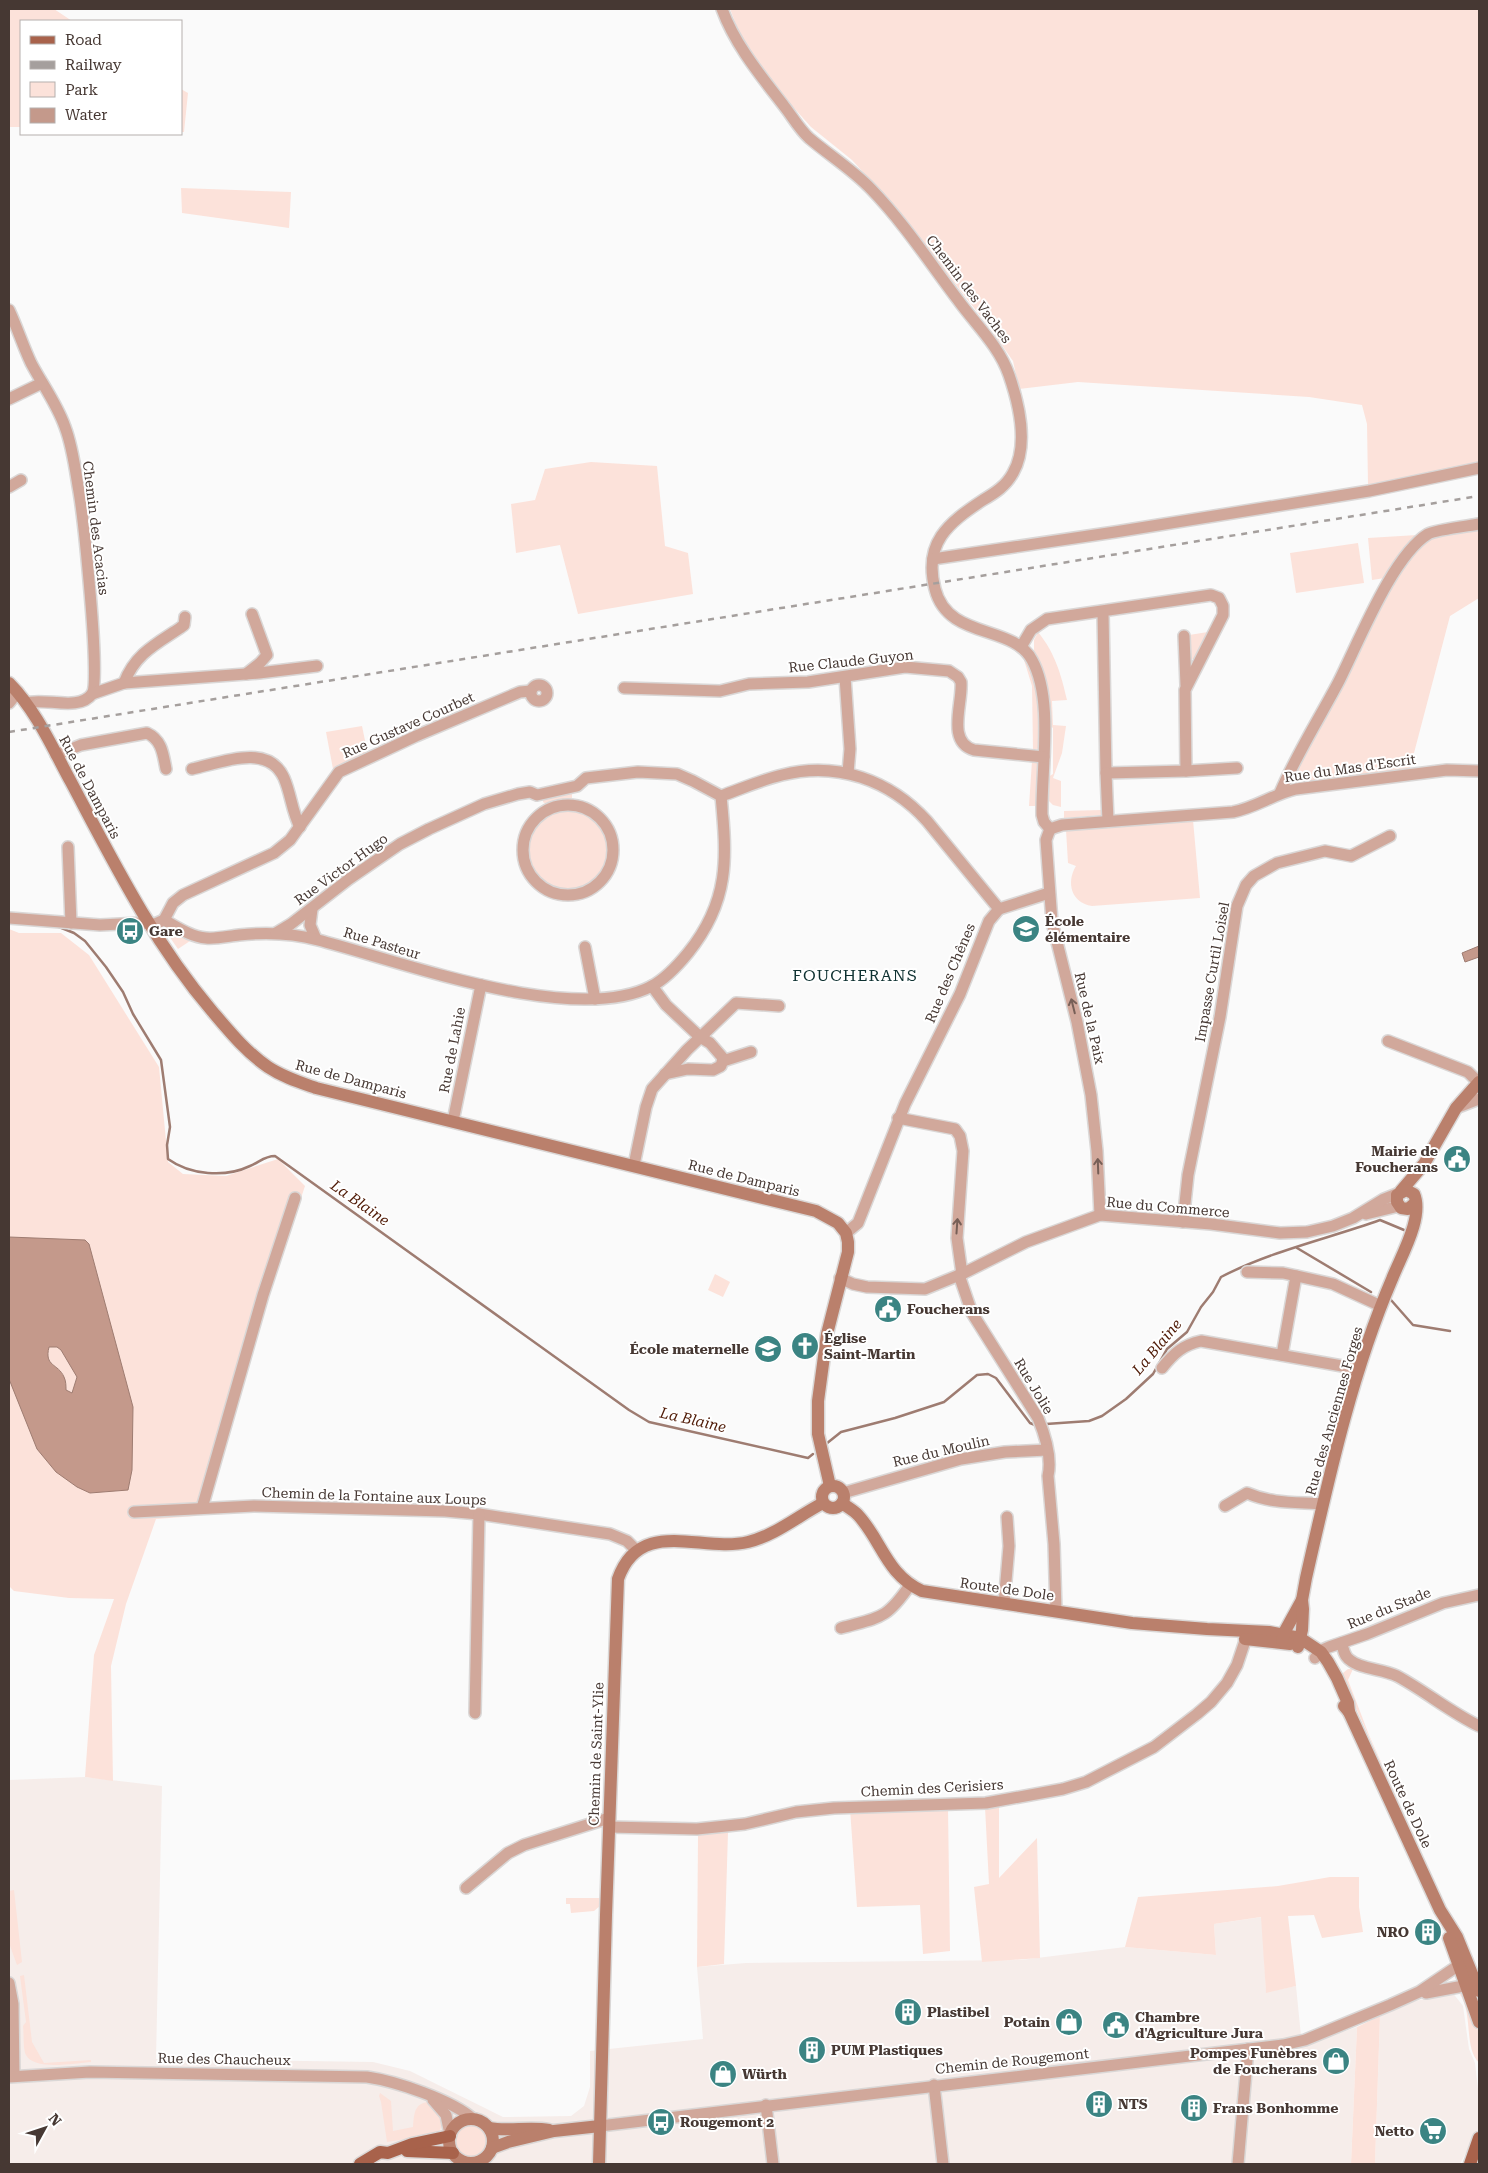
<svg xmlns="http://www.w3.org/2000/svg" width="1488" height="2173" font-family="'Roboto Serif',serif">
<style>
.built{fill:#f6edea}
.green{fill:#fce2da}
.water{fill:#c4998b;stroke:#9e7c71;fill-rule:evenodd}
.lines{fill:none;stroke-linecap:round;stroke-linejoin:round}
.stream{stroke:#9e7c71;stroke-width:2.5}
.street-casing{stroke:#dad7d6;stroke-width:14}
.secondary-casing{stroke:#dad7d6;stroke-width:15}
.primary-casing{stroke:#dad7d6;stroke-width:15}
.street{stroke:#d1a89b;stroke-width:11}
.secondary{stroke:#ba806c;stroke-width:12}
.primary{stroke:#a8624b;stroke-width:12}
.rail{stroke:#a59f9d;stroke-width:2.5;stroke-dasharray:6 6;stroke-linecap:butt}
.oneway{stroke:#775f57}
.labels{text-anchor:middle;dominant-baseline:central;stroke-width:4;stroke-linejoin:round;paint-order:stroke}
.street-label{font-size:14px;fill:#463833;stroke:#fff}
.poi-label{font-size:14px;font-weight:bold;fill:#463833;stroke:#fff;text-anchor:start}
.water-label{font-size:15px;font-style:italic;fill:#4f1a06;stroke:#fff}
.quarter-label{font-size:16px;letter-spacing:1px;fill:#0e3131;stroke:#fff}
</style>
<rect width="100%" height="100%" fill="#fafafa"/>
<g class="built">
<polygon points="85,1777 162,1786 156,2059 373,2062 410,2071 503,2117 571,2116 584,2106 590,2087 590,2051 703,2039 697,1967 746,1963 1021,1960 1125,1947 1216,1955 1214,1924 1262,1917 1266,1992 1296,1986 1301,2036 1266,2041 1267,2052 1304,2045 1357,2027 1351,2164 9,2164 9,1780"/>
<polygon points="1452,1992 1463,2006 1469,2049 1475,2063 1479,2097 1479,2128 1460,2164 1375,2164 1380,2016 1408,2003"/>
</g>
<g class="green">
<polygon points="9,9 54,9 72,21 21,21 21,127 9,127"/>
<polygon points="730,9 1479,9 1479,465 1368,485 1367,424 1362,405 1309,397 1078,382 1019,389 1013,361 989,327 892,204 852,160 811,127 776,88 742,40"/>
<polygon points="181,89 188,93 184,132 181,132"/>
<polygon points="181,188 291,192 289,228 182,213"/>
<polygon points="591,462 657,466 665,546 688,553 693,594 578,614 560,545 516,553 511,504 535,500 545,469"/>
<polygon points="1479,524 1479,598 1450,616 1409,772 1289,785 1384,597 1425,532"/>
<polygon points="1417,535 1385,578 1372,580 1368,538"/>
<polygon points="1358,543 1364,583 1296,593 1290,553"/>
<path d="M1038 632C1055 653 1061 674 1067 700L1052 701 1053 725 1066 726 1062 753 1053 778 1061 781V807L1053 805 1048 800V777L1053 774V728L1049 725 1046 682 1034 650V640Z"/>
<polygon points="1208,632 1194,659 1191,659 1189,635"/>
<polygon points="1027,658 1039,696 1040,748 1033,750 1032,686 1024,660"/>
<polygon points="362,726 368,755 333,769 326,732"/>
<polygon points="1032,761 1039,764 1038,798 1036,799 1036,806 1029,806"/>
<polygon points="572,792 572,798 568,801 549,806 543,802 543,799"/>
<circle cx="568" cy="850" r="42"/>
<polygon points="1101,810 1101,815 1064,818 1064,811"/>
<path d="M1193 820 1200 898 1092 906C1071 903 1066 882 1076 866L1068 863 1066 830Z"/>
<polygon points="9,929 19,933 61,933 89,955 159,1067 168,1162 183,1174 226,1176 278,1159 305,1186 196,1516 156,1519 126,1604 111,1666 113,1781 85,1777 94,1655 114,1599 69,1598 14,1591 9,1586"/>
<polygon points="171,933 173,934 190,941 178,949 169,936"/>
<polygon points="715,1274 730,1282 723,1297 708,1290"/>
<polygon points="1348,1669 1353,1669 1348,1680 1369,1735 1404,1813 1343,1680 1343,1673"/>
<polygon points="999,1806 999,1878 1037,1838 1040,1958 982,1962 974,1887 989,1884 985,1807"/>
<polygon points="948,1808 950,1951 923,1954 920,1905 857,1907 850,1809"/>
<polygon points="728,1832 724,1964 697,1967 698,1835"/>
<polygon points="603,1840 601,1905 594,1911 571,1913 570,1904 566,1904 566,1898 600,1898"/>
<polygon points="1330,1877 1359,1877 1359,1907 1363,1932 1322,1938 1314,1915 1288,1916 1296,1986 1266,1993 1261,1917 1214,1924 1216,1955 1125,1947 1138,1897 1278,1886"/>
<polygon points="14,1890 22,1962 17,1965 9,1943 9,1891"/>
<path d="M24 1975 32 2042 44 2063 91 2060V2062C75 2063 32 2072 25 2053 23 2045 24 2034 23 2026L26 2022 20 1976Z"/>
<path d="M1459 1993C1481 2007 1479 2041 1479 2063 1463 2046 1474 2014 1459 1993Z"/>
<polygon points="1380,2016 1375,2164 1351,2164 1357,2027"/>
<path d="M380 2093 391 2101 393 2131 413 2127C414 2114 414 2103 429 2102 439 2112 448 2121 437 2134L387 2142 381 2102 379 2096Z"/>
<circle cx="471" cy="2140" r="17"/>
</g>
<g class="water">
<polygon points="1479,946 1479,957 1465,962 1462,953"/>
<path d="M9 1237 85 1240 89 1244 133 1407 132 1470 128 1490 90 1493 77 1487 56 1472 37 1449 9 1379ZM49 1347H57L61 1350 77 1377 72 1393 66 1390C66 1386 66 1381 64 1377 58 1363 44 1367 49 1347Z"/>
</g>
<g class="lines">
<g class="stream">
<path d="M59 927 74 933 85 941 106 967 123 992 133 1014 161 1060 170 1127 167 1145 168 1159C190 1175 225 1178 250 1166 260 1162 264 1156 275 1156L629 1410 649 1422 808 1458 813 1454"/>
<polyline points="1297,1248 1371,1292"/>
<polyline points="1391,1300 1413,1325 1450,1331"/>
<path d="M1046 1424 1089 1421 1102 1416 1126 1399 1153 1374 1167 1349 1187 1332 1201 1307 1213 1292 1221 1277C1271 1251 1327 1239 1380 1220L1404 1230"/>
<polyline points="826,1444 841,1432 895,1418 944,1402 977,1375 988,1374 996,1378 1030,1423 1035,1425"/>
</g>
<g class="street-casing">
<g id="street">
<path d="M722 9C735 45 761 76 784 106 792 116 799 129 809 138 829 155 853 170 871 189 904 223 930 263 958 300 976 325 999 346 1009 375 1019 404 1029 445 1013 473 1006 486 995 493 983 500 948 523 923 543 935 589 948 640 1013 624 1032 660 1054 700 1041 770 1042 815L1044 822 1050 829"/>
<path d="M9 310C17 327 23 346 31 363 42 384 57 404 65 427 72 445 75 467 78 486 83 512 101 681 92 694 79 712 44 697 26 703"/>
<polyline points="9,399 42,383"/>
<polyline points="9,487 21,480"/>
<polyline points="933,559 1115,532 1369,491 1479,468"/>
<polyline points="1184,636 1186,685"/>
<polyline points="1021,647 1031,630 1047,619 1211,595 1219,598 1223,606 1223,615 1185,690 1186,771 1106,773 1103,613"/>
<polyline points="246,674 260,663 267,655 252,614"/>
<polyline points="845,677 850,749 848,773"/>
<path d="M124 683C135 654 156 644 180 628L184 625 185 617"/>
<circle cx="539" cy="693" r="8"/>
<path d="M624 688 720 691 749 684 808 682 905 667 949 671 958 677 961 682C963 703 946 742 974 750L1044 757"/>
<polyline points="92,694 124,683 259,673 317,666"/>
<polyline points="9,703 18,692"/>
<path d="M56 755 81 745 147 733C162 740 163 754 166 769"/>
<path d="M192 769C220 763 268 742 284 778 291 794 292 812 300 827"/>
<polyline points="1186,771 1237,768"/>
<polyline points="1106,773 1108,821"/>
<path d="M1280 793C1296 755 1319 719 1338 683 1358 644 1392 556 1428 534 1435 530 1468 526 1479 524"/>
<circle cx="568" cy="850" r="45"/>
<path d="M1050 829 1062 825 1233 812C1255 808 1274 794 1296 789L1447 770 1479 771"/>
<polyline points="1050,829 1046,840 1052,922 1077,1022 1091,1095 1097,1151 1100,1215"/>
<polyline points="68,847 71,923"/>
<polyline points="312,909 310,925 316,939"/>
<polyline points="999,909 1049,893"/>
<polyline points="9,918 100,925 141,923 155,924 164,920 173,903 183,895 274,853 290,840 339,772 416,736 520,692 531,691"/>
<path d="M164 920C177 927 191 937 206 938 217 939 229 936 239 935 266 932 292 933 318 940 400 961 574 1027 652 986 665 979 679 964 688 953 730 901 727 858 721 796"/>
<path d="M276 933 291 924 349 879 400 844 429 829 484 804 518 794 530 792 537 795 577 786 586 778 638 772 677 774 693 781 721 796C741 789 761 780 782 775 837 761 890 780 927 821L999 909 989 921 960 994 905 1104 858 1223 846 1233"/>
<polyline points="585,947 595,999"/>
<polyline points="652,986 666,1005 700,1037 710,1043 723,1058 721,1066 713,1070 688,1069 665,1074"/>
<polyline points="1388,1041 1468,1072 1479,1083"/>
<polyline points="723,1061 751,1052"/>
<polyline points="1456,1108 1479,1099"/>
<polyline points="898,1118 955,1129 960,1136 963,1151 957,1238 962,1274"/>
<polyline points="453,1121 481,985"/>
<polyline points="634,1165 646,1107 652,1089 687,1050 736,1003 779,1006"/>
<polyline points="1366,1214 1399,1206"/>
<polyline points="1183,1222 1188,1175 1220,1017 1237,906 1246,885 1254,876 1277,863 1325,851 1351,856 1390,836"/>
<polyline points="1247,1272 1283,1273 1333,1284 1381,1306"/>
<path d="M959 1275 972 1313 1038 1418C1045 1435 1052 1458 1048 1476L1054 1544 1056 1611"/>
<polyline points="840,1278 853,1284 867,1287 925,1289 962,1274 1026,1242 1100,1215 1211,1224 1280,1233 1307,1232 1333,1226 1353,1218 1384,1199 1399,1193"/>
<polyline points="1282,1355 1296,1276"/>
<path d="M1162 1368C1174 1353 1183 1345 1201 1341L1359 1369"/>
<polyline points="843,1493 961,1459 1005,1452 1047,1450"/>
<path d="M1225 1506 1247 1493C1272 1504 1296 1502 1323 1504"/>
<polyline points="202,1508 263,1295 295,1198"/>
<polyline points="134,1512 254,1506 445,1511 479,1514 610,1534 627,1541 636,1550"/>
<polyline points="1004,1604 1009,1546 1007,1517"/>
<path d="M841 1628C880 1617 886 1620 910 1585"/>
<path d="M1342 1643C1343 1649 1344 1656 1350 1660 1360 1669 1383 1669 1397 1676 1425 1691 1450 1712 1479 1726"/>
<polyline points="1315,1658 1322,1650 1329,1647 1367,1634 1443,1603 1479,1595"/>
<polyline points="475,1713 479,1514"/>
<polyline points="609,1827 697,1829 745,1824 796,1812 834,1808 986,1803 1063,1789 1086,1782 1154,1747 1197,1714 1211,1702 1227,1683 1237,1665 1248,1632"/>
<polyline points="466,1888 508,1853 524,1845 609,1818"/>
<polyline points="9,1983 13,2004 14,2076"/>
<polyline points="1426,1993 1474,1984"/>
<path d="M9 2077 90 2072 367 2077C395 2081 452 2100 473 2119"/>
<polyline points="934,2085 943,2164"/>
<polyline points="433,2100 446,2115 450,2134"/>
<polyline points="766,2105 773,2164"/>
<polyline points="600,2126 1283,2045 1305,2040 1390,2005 1419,1992 1459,1965 1467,1963"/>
<polyline points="1238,2164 1248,2049"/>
</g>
</g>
<g class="secondary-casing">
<g id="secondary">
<path d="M9 683C36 710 53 749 71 782 114 863 152 940 212 1011 229 1031 246 1052 268 1067 283 1077 299 1082 316 1088L816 1211 838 1223 846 1233 848 1242V1252L827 1334 818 1401V1434L830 1486"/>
<polyline points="1401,1191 1424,1164 1456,1108 1479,1082"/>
<circle cx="833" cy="1497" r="11"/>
<path d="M842 1503C847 1507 853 1510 858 1515 882 1541 886 1574 922 1591L1132 1623 1207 1629 1269 1632 1300 1638 1321 1652 1328 1662 1337 1678 1348 1703 1349 1712"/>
<polyline points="1245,1639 1290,1644"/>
<polyline points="1282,1641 1285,1631 1302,1600"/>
<path d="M1298 1647 1302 1630 1303 1609 1302 1600 1306 1578C1329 1477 1351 1375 1392 1279 1401 1256 1424 1217 1414 1194L1406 1190 1397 1195V1202L1401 1208 1408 1209 1415 1203"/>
<polyline points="1344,1706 1349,1712 1440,1910 1457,1937 1479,1991"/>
<polyline points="1449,1938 1479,2022"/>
<circle cx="471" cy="2141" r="22"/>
<path d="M489 2128C509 2132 529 2126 549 2130"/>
<polyline points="492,2148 508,2142 554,2131 600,2126"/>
<path d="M599 2164 606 1915 618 1579C640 1516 701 1553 748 1542 776 1535 798 1516 823 1503"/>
</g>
</g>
<g class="primary-casing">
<g id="primary">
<polyline points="407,2151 453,2153"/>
<polyline points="360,2164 380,2152 388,2153 412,2144 450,2136"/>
<polyline points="1470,2164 1479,2138"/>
</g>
</g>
<use href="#street" class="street"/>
<use href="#secondary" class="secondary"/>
<use href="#primary" class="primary"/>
<polyline class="rail" points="9,732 1479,496"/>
</g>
<defs><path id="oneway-shaft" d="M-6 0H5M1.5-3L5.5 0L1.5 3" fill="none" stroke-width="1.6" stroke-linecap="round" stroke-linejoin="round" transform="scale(1.25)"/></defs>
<g class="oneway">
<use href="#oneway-shaft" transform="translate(1073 1006) rotate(-104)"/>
<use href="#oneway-shaft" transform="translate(1098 1166) rotate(-92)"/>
<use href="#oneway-shaft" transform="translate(957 1226) rotate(-86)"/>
</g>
<defs>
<g id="school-disc" transform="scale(1.4375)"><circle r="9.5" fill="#3b8483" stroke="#fff"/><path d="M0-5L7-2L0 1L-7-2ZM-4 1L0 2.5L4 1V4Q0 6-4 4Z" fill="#fff"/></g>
<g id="bus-disc" transform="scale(1.4375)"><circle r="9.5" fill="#3b8483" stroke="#fff"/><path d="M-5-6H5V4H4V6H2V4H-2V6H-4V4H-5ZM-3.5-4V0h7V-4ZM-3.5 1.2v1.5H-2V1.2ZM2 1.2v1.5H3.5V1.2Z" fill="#fff"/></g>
<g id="civic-disc" transform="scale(1.4375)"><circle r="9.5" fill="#3b8483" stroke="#fff"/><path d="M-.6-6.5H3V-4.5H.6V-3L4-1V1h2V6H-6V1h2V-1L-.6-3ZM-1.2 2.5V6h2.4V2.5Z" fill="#fff"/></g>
<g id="church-disc" transform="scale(1.4375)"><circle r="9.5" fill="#3b8483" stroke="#fff"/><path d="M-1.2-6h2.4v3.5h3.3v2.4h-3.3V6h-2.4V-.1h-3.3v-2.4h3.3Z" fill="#fff"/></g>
<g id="building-disc" transform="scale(1.4375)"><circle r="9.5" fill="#3b8483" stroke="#fff"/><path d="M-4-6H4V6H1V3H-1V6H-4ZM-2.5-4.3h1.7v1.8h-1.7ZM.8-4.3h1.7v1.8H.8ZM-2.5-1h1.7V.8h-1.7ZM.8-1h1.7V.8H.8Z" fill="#fff"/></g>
<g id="shop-disc" transform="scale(1.4375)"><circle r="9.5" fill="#3b8483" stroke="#fff"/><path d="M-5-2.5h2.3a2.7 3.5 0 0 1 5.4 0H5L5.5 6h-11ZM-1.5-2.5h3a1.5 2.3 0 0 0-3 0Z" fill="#fff"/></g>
<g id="supermarket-disc" transform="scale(1.4375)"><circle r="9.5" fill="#3b8483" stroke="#fff"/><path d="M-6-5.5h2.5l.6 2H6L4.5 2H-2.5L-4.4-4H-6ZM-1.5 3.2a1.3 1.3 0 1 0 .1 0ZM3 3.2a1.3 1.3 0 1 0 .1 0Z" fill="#fff"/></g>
</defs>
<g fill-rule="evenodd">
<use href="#school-disc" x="1026" y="929"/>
<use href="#bus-disc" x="130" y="931"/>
<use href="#civic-disc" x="1457" y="1159"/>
<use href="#civic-disc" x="888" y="1309"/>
<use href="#church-disc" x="805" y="1346"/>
<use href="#school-disc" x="768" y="1349"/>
<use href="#building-disc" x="1428" y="1932"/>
<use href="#building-disc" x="908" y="2012"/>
<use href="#shop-disc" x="1069" y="2022"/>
<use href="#civic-disc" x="1116" y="2025"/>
<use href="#building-disc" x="812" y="2050"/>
<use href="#shop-disc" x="1336" y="2061"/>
<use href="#shop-disc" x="723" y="2074"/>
<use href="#building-disc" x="1099" y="2104"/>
<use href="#building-disc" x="1194" y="2108"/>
<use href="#bus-disc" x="661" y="2122"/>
<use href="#supermarket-disc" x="1433" y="2131"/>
</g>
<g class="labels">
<g class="street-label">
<text transform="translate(969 289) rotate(53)">Chemin des Vaches</text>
<text transform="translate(96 528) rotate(83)">Chemin des Acacias</text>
<text transform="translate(851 661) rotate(-6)">Rue Claude Guyon</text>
<text transform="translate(408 725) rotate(-24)">Rue Gustave Courbet</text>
<text transform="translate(1350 768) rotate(-8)">Rue du Mas d'Escrit</text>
<text transform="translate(90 787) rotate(62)">Rue de Damparis</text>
<text transform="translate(341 869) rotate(-36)">Rue Victor Hugo</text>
<text transform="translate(382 943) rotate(17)">Rue Pasteur</text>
<text transform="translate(1212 972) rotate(-80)">Impasse Curtil Loisel</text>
<text transform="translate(950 973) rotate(-67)">Rue des Chênes</text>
<text transform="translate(1090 1018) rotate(77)">Rue de la Paix</text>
<text transform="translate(452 1050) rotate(-79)">Rue de Lahie</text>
<text transform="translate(351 1079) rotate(15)">Rue de Damparis</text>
<text transform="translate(744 1178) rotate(14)">Rue de Damparis</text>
<text transform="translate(1168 1207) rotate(5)">Rue du Commerce</text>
<text transform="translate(1034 1386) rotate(59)">Rue Jolie</text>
<text transform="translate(1334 1411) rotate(-74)">Rue des Anciennes Forges</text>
<text transform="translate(941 1451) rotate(-13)">Rue du Moulin</text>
<text transform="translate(374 1496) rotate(2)">Chemin de la Fontaine aux Loups</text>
<text transform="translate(1007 1589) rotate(8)">Route de Dole</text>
<text transform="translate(1389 1608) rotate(-22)">Rue du Stade</text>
<text transform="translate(596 1754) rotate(-88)">Chemin de Saint-Ylie</text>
<text transform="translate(932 1788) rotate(-3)">Chemin des Cerisiers</text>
<text transform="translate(1408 1804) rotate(65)">Route de Dole</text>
<text transform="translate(224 2059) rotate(1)">Rue des Chaucheux</text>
<text transform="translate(1012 2061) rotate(-6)">Chemin de Rougemont</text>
</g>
<g class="poi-label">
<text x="1045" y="921">École<tspan x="1045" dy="16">élémentaire</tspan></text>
<text x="149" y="931">Gare</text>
<text x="1438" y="1151" text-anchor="end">Mairie de<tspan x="1438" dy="16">Foucherans</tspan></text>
<text x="907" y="1309">Foucherans</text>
<text x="824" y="1338">Église<tspan x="824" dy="16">Saint-Martin</tspan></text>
<text x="749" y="1349" text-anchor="end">École maternelle</text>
<text x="1409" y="1932" text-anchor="end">NRO</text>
<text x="927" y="2012">Plastibel</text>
<text x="1135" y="2017">Chambre<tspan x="1135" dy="16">d'Agriculture Jura</tspan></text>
<text x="1050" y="2022" text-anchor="end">Potain</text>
<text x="831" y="2050">PUM Plastiques</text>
<text x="1317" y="2053" text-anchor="end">Pompes Funèbres<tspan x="1317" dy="16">de Foucherans</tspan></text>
<text x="742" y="2074">Würth</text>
<text x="1118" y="2104">NTS</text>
<text x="1213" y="2108">Frans Bonhomme</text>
<text x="680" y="2122">Rougemont 2</text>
<text x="1414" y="2131" text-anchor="end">Netto</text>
</g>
<g class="water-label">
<text transform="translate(360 1203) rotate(35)">La Blaine</text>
<text transform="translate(1157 1347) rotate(-50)">La Blaine</text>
<text transform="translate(693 1420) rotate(13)">La Blaine</text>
</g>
<g class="quarter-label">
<text x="855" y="975">FOUCHERANS</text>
</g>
</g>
<rect width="1488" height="2173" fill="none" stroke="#463833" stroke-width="20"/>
<rect x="20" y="20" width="162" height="115" fill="#ffffff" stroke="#b5afad"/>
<rect x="30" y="36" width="25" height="8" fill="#a8624b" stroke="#b5afad"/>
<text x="65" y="45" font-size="15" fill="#463833">Road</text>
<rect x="30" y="61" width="25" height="8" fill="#a59f9d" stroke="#b5afad"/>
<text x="65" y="70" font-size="15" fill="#463833">Railway</text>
<rect x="30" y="82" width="25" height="15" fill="#fce2da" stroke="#b5afad"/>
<text x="65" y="95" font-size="15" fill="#463833">Park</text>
<rect x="30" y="108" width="25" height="15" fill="#c4998b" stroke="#b5afad"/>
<text x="65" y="120" font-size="15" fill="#463833">Water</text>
<g transform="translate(45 2128) rotate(50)" stroke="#ffffff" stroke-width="4" paint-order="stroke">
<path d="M0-4L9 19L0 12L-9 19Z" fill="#463833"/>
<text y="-8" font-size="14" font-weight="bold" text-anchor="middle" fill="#463833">N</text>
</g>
</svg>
